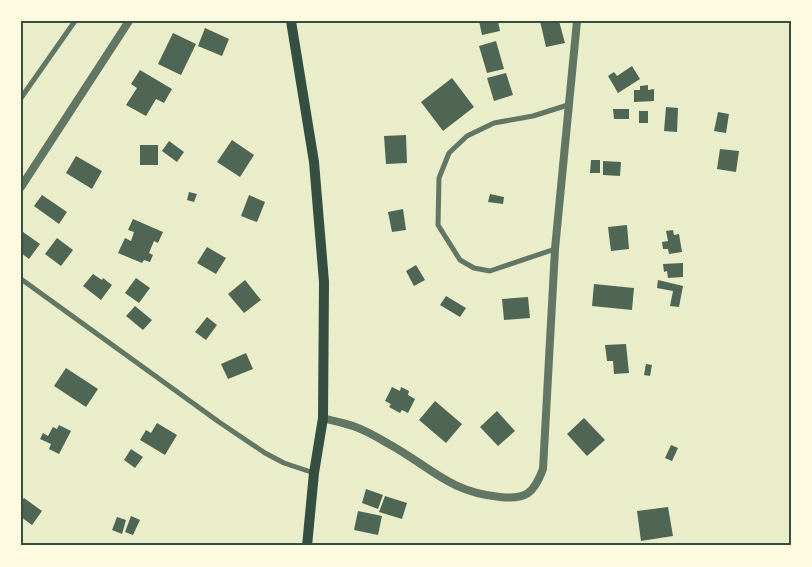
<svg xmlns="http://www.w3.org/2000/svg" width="812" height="567" font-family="'Noto Sans',sans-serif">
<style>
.building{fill:#4f6655}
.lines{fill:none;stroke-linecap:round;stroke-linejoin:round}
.minor{stroke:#617663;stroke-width:5}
.tertiary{stroke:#617663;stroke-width:8}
.trunk{stroke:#344e41;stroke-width:10}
.neatline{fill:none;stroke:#344e41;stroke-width:2}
</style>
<rect width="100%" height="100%" fill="#e9edc9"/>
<g class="building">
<polygon points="479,21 498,21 500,31 482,35"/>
<polygon points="540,21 559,21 565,43 546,47"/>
<polygon points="205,28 229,39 222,56 198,46"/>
<polygon points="173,33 196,44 181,75 158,64"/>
<polygon points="496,41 504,69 487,73 479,46"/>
<polygon points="632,66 640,79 618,93 608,76 614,72 617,76"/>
<polygon points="140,70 172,89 164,103 156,99 146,116 126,105 137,88 131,84"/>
<polygon points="506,73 513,95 494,101 487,78"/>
<polygon points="452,78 474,107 443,131 421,102"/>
<polygon points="648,85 648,90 654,89 654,101 634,102 634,90 640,90 640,86"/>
<polygon points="666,107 678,108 677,132 664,131"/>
<polygon points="613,109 629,109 629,119 614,119"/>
<rect x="639" y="111" width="9" height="12"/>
<polygon points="718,112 729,114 726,133 714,131"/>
<polygon points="406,135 407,163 386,164 384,136"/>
<polygon points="232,140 254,155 240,177 217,162"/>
<polygon points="169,141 184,152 177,162 162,151"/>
<rect x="140" y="145" width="18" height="20"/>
<polygon points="720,149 739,151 736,172 717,169"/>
<polygon points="76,156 102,171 92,189 66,173"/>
<polygon points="591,160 600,160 600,173 590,173"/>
<polygon points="603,161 621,162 620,176 603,175"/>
<polygon points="189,192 197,194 194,202 187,200"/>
<polygon points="490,194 504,197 503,204 488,202"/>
<polygon points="42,195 67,212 59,224 34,206"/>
<polygon points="249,195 265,202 257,222 241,216"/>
<polygon points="403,209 406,230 392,232 388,212"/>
<polygon points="133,219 163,232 158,243 154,241 149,253 153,255 150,262 144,260 142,263 118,253 125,238 131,241 134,232 128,230"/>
<polygon points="627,225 629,249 611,251 608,227"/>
<polygon points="673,230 674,235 679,234 682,252 669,254 668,249 663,249 662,242 668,241 666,231"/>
<polygon points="23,232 40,244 29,259 21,253 21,234"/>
<polygon points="57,238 73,250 61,266 45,254"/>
<polygon points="207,247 226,258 216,274 197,263"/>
<polygon points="683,263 683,277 668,278 667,271 664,272 663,264"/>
<polygon points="416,265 425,280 414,286 406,271"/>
<polygon points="93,274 102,280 103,278 112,285 101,300 83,286"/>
<polygon points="136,278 150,288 139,303 125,293"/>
<polygon points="245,280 261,300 244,313 228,294"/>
<polygon points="658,280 683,286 679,307 670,306 673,291 657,288"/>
<polygon points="594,284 634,288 632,310 592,306"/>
<polygon points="446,296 466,308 460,317 440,305"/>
<polygon points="528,297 530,318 504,320 502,299"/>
<polygon points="135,306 152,320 143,330 126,316"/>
<polygon points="207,317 217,325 206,340 195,332"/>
<polygon points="626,344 629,373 614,374 613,361 607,361 605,345"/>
<polygon points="246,353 253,369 228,379 221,364"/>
<polygon points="646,364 652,365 650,376 644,375"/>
<polygon points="66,368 98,389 86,407 54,386"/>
<polygon points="392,387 400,391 401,387 409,391 408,395 415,399 408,413 402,410 400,413 389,407 391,404 385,401"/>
<polygon points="435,401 462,424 446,443 419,420"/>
<polygon points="497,411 515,431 498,446 480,427"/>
<polygon points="584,418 605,440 587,456 567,434"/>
<polygon points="157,423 177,435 165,455 140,440 146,430 151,433"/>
<polygon points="59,425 71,431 59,454 49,449 51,444 40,439 43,433 48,436 53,427 57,429"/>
<polygon points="671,445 678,448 672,461 665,458"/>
<polygon points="131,449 143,457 135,468 124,460"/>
<polygon points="366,489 383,495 378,509 362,503"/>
<polygon points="385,496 407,503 402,519 379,512"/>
<polygon points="24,498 42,511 32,525 21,517 21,501"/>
<polygon points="668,507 673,536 641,541 637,511"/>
<polygon points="358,511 382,516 378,535 354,530"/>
<polygon points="131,516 140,520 133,535 125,532"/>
<polygon points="117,517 126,520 122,534 112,530"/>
</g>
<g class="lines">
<g class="minor">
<polyline points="21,98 75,21"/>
<polyline points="555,249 490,271 474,268 460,260 438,225 439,178 449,153 467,136 494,123 533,116 568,105"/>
<polyline points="21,279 219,422 265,453 284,463 314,473"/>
</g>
<g class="tertiary">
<polyline points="21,187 129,21"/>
<path d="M323 418C333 421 344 423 353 426 365 430 377 437 387 443 430 466 448 492 500 497 526 500 534 493 543 469L555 249 577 21"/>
</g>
<polyline class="trunk" points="291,21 314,162 324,282 323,418 314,473 307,546"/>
</g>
<rect width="812" height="567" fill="none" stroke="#fefae0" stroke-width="45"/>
<rect x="22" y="22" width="768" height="522" class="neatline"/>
</svg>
